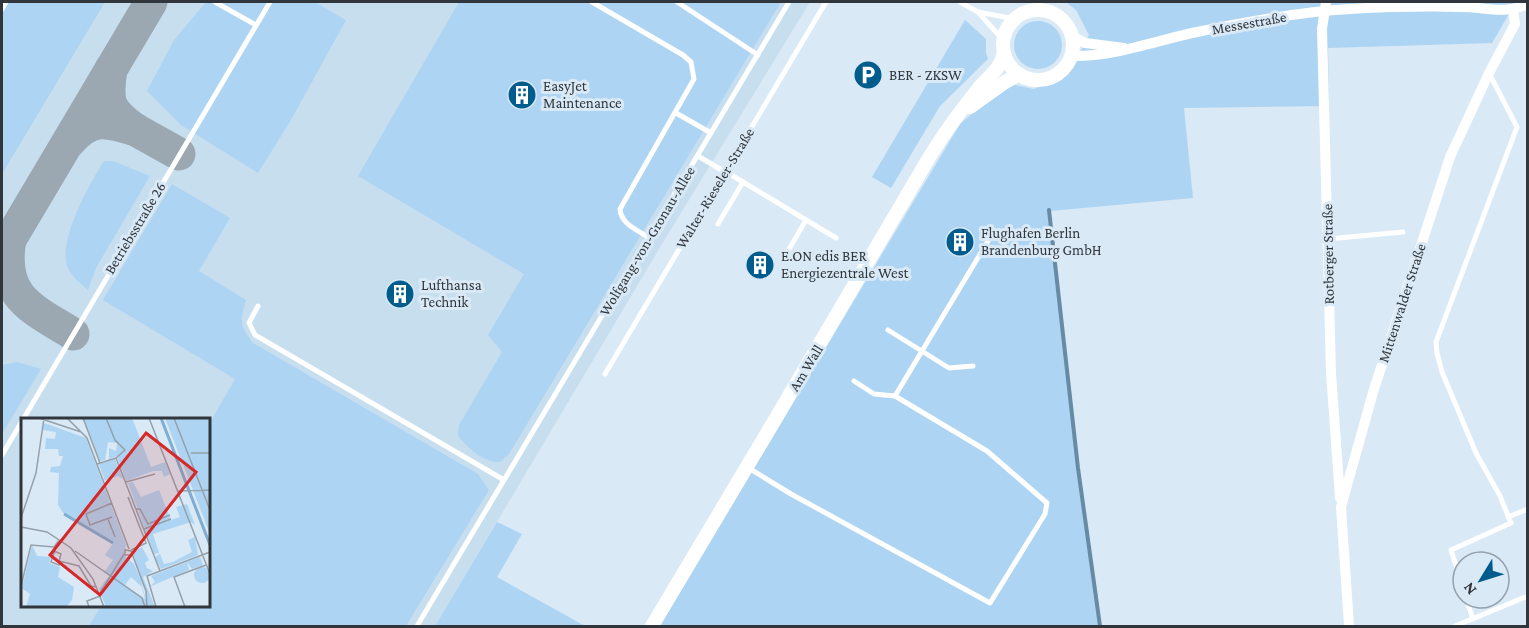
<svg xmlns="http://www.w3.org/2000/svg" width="1529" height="628" font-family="'Crimson Pro',serif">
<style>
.built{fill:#c7deef;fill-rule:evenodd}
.green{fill:#add4f2}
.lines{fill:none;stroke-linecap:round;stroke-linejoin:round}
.stream{stroke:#678aa5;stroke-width:4}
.taxiway{stroke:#9ba8b2;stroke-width:33}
.service{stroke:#fff;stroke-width:5}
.minor{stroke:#fff;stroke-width:10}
.tertiary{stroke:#fff;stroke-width:14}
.labels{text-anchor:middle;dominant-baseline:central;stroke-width:6;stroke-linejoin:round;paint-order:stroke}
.street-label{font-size:15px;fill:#30363b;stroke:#d9e9f6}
.poi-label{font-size:15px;fill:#30363b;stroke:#d9e9f6;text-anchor:start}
.inset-river{fill:none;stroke:#7faed2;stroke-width:3}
.inset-road{fill:none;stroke:#95a1ab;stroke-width:1.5}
.view{fill:#d62828;fill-opacity:0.15;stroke:#d62828;stroke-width:3}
.inset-edge{fill:none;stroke:#30363b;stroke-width:3}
</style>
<rect width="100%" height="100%" fill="#d9e9f6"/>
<path class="built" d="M2 2H810L665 239 435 626H2ZM22 420H208V606H22Z"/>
<g class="green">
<polygon points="2,2 105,2 2,174"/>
<polygon points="206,2 315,2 346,20 291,120 258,173 181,125 147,91 174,40"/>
<path d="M459 2H781L509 454 500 462C484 463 468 448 458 436L459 425 502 352 488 335 524 274 358 176Z"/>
<polygon points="1066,2 1516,2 1492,43 1328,48 1329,106 1184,108 1193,198 1050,211 1078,468 1100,626 659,626 960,124 991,97 1015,85 1034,89 1061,76 1076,60 1089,35 1076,10"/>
<polygon points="965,20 986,39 986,53 988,59 940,106 891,188 872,177"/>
<circle cx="1038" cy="45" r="24"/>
<path d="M104 161H113L150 176 96 268 88 290C79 282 67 273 66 261 62 233 89 185 104 161Z"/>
<path d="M172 184 230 218 199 271 246 300C240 322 239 325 253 343L478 474 489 490 406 626H89L101 606H208L209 424 235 379 103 300Z"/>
<polygon points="17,362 41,369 2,434 2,365"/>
<polygon points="497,522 522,534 497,577 585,626 435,626"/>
</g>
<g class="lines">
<polyline class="stream" points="1049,210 1078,468 1100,626"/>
<g class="taxiway">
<polyline points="136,130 179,154"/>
<path d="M70 141C92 116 107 121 136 130 108 110 106 103 111 69"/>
<path d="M10 239C0 297 31 308 73 334"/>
<polyline points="2,253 151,2"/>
</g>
<g class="service">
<polyline points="215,2 256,25"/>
<path d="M592 2 683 55 691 62 694 79 620 209C621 224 636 229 648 237"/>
<polyline points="677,2 758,55"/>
<polyline points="960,2 978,12 1004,41"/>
<polyline points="2,9 6,2"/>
<polyline points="978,12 1015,19"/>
<polyline points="676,113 711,133"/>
<polyline points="698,156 725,172"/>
<polyline points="733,176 836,238"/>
<polyline points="718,224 743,182"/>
<polyline points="1328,239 1403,232"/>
<polyline points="785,256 806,220"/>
<polyline points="258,306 249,323 255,335 504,480"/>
<polyline points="888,330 949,368 973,366"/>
<polyline points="605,374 826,2"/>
<polyline points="895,396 991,236"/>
<polyline points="2,455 270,2"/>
<polyline points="747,467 791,494 990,603 1045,514 1047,503 987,451 895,396 874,394 854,381"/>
<polyline points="1508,517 1528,509"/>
<polyline points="1463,587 1451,550 1511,523 1500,496 1476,453 1442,372 1437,353 1436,342 1517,127 1489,73"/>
<polyline points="1466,598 1473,619"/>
<polyline points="417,626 789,2"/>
<polyline points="1455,626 1528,596"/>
</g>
<g class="minor">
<polyline points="1326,2 1322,29 1331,373 1340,498"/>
<polyline points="1072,36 1085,43 1124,48"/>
<path d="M1071 56C1112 57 1152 42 1192 33 1244 22 1297 12 1350 9 1387 7 1424 6 1460 7 1486 7 1503 15 1528 4"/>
<polyline points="1349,626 1341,507 1374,389 1450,157 1489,73 1515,24 1513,10"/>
</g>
<g class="tertiary">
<circle cx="1038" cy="45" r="35"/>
<polyline points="970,107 1005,82 1019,74"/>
<path d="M652 626C743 474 834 321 923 168 939 140 958 114 978 89 989 75 999 72 1004 53"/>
</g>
</g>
<defs>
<g id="parking-disc" transform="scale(1.5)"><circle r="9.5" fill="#005c8c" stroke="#d9e9f6"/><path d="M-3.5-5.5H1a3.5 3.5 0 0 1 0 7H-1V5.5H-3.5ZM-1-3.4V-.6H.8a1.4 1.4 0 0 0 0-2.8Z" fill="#fff"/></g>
<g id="building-disc" transform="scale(1.5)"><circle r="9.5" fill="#005c8c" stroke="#d9e9f6"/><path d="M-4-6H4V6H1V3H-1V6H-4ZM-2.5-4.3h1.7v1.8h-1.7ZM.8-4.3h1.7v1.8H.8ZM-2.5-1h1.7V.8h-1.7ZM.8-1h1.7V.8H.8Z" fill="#fff"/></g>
</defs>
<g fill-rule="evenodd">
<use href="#parking-disc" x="868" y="75"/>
<use href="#building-disc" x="522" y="95"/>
<use href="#building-disc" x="960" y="242"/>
<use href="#building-disc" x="760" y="265"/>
<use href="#building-disc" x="400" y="294"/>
</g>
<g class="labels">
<g class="street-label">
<text transform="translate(1249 23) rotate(-10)">Messestraße</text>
<text transform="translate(715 188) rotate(-59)">Walter-Rieseler-Straße</text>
<text transform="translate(135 228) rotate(-59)">Betriebsstraße 26</text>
<text transform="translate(647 241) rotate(-59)">Wolfgang-von-Gronau-Allee</text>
<text transform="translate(1328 254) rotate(-91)">Rotberger Straße</text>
<text transform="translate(1402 303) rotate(-72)">Mittenwalder Straße</text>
<text transform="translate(806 368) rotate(-59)">Am Wall</text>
</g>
<g class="poi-label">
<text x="889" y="75">BER - ZKSW</text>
<text x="543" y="86">EasyJet<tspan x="543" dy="17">Maintenance</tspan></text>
<text x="981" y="233">Flughafen Berlin<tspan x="981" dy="17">Brandenburg GmbH</tspan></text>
<text x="781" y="256">E.ON edis BER<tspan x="781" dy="17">Energiezentrale West</tspan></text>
<text x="421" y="285">Lufthansa<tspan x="421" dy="17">Technik</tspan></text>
</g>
</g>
<g transform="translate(21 418)">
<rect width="189" height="189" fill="#d9e9f6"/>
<path d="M62 0H111L130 49 144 44 149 56 143 59 141 53H132L105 63 96 38 88 41V30L95 33 96 25 87 24 84 42 79 43ZM144 0H189V116ZM23 5 65 20 105 127 103 137 113 146 125 175 126 189H85L78 171 88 158 83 154 92 142 84 137 92 125 43 96 37 87 38 55 29 54 30 49 39 48 42 38H38L37 31H24L25 20 34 21 35 14 21 12ZM110 159 121 169 124 181 104 167ZM94 41 102 61 97 58 84 63 78 46ZM112 64 120 79 138 72 150 102 159 99 155 89 166 86 174 107 170 104 132 116 138 135 133 136 107 65ZM174 119 177 137 140 151 134 139 139 136 143 146 152 144 171 134 167 122ZM11 127 16 138 30 139 28 145 39 149 37 159 53 169 51 182 45 189H5L9 176 1 170ZM121 129 128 142 124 145 126 150 132 153 122 159 134 189H127L112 134ZM179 139 182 147 171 151 166 144 168 152 128 169 134 164 130 158ZM173 157a8 8 0 1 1 16 0a8 8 0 1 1-16 0Z" fill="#add4f2" fill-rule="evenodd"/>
<path class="inset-river" d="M140 0 189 127M43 96 92 125"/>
<path class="inset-road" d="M18 0 60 14M46 0 66 20 108 131M62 0 79 45M85 0 94 22 104 32 95 40M128 0 189 156M153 0 189 92M170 35H189M76 46 95 40 139 153M105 64 134 56M157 73 189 72M107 79 125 125 110 132M91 85 65 96 69 107 91 99M115 91H119L127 106 149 97M0 100 15 55 23 0M87 101 94 119M0 109 26 114 50 130 72 161 83 189M123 111 150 101M34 132 30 144 38 147 39 143M33 133 40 136 38 143 58 148 70 168 76 169M54 133 121 180 124 189M109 137H104V132L110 133 125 173 126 189M0 168 10 127 33 129 38 122M79 175 103 136M68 189 66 183 79 178M135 189 126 158 189 134M164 189 153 159 185 147"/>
<path class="view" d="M125 15 175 54 79 177 29 137Z"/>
<rect width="189" height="189" class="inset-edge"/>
</g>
<rect width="1529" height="628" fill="none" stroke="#30363b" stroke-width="6"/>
<g transform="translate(1481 580) rotate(232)"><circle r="28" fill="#d9e9f6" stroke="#95a1ab" stroke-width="1.5"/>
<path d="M0-4.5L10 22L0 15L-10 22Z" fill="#005c8c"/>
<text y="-9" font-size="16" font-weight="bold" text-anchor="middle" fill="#30363b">N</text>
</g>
</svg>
